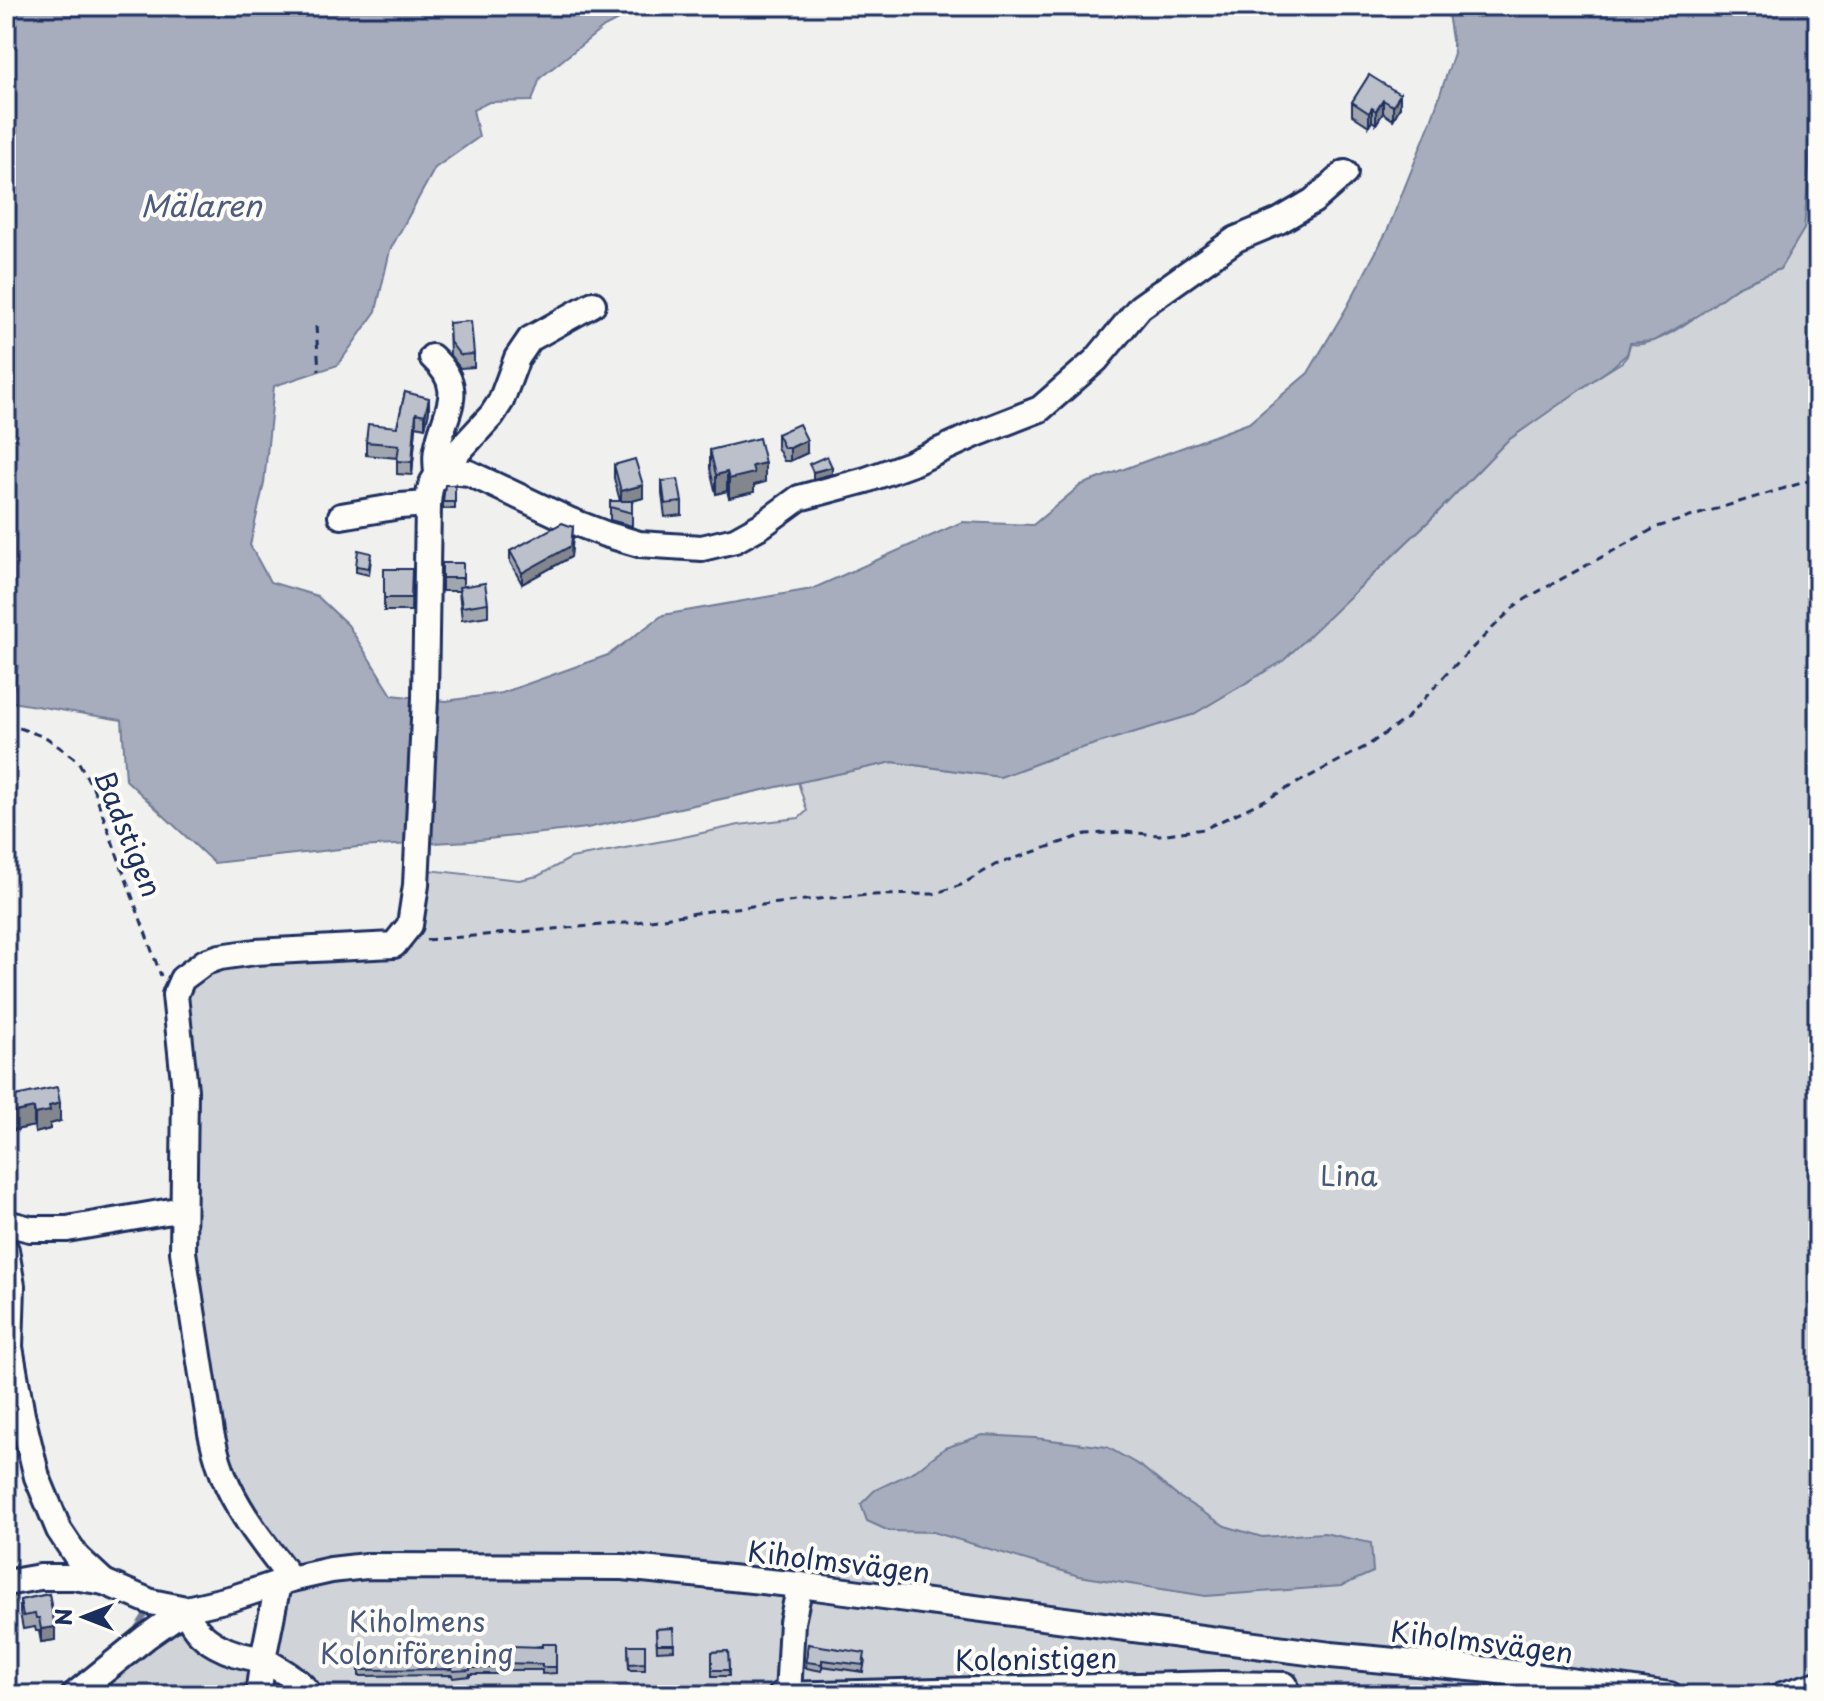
<svg xmlns="http://www.w3.org/2000/svg" width="1824" height="1701" font-family="'Playpen Sans',sans-serif">
<style>
.green{fill:#d0d3d8;stroke:#76819b;stroke-width:2}
.water{fill:#a7adbd;stroke:#6f7b97;stroke-width:2}
.lines{fill:none;stroke-linecap:round;stroke-linejoin:round}
.stream{stroke:#6f7b97;stroke-width:5}
.minor-casing{stroke:#1b2f5e;stroke-width:30}
.path{stroke:#1b2f5e;stroke-width:3;stroke-dasharray:8 6;stroke-linecap:butt}
.minor{stroke:#fdfcf7;stroke-width:24}
.wall{fill:#a1a5ae;stroke:#1b2f5e;stroke-width:2}
.shaded-wall{fill:#83868d;stroke:#1b2f5e;stroke-width:2}
.building{fill:#bbc0ca;stroke:#1b2f5e;stroke-width:2}
.labels{text-anchor:middle;dominant-baseline:central;stroke-width:8;stroke-linejoin:round;paint-order:stroke}
.street-label{font-size:28px;fill:#1b2f5e;stroke:#fdfcf7}
.park-label{font-size:28px;fill:#48587c;stroke:#fdfcf7}
.water-label{font-size:30px;font-style:italic;fill:#4c5b7f;stroke:#fdfcf7}
</style>
<rect width="100%" height="100%" fill="#f0f0ee"/>
<filter id="ink" filterUnits="userSpaceOnUse"><feTurbulence type="fractalNoise" baseFrequency=".0125" numOctaves="2"/><feDisplacementMap in="SourceGraphic" scale="16" xChannelSelector="R" yChannelSelector="G"/><feConvolveMatrix kernelMatrix="1 2 1 2 8 2 1 2 1" color-interpolation-filters="sRGB"/></filter>
<g filter="url(#ink)">
<path class="green" d="M1818 70V1695H1295L1296 1674H1288L1285 1695H74L189 1618 262 1659 287 1593 331 1576 623 1574 836 1594 837 1574 781 1567 345 1555 291 1579 228 1486 183 1252 175 995 205 962 394 945 411 947 420 869 519 880 538 876 571 858 679 838 739 825 799 818 807 811 798 782 893 762 1000 777 1062 754 1356 591 1433 517 1507 441 1580 388 1622 362 1627 356 1630 344C1662 349 1707 307 1734 289 1747 280 1765 275 1780 269L1812 128 1808 85Z"/>
<g class="water">
<polygon points="6,6 645,6 604,27 540,78 532,101 489,102 473,110 479,137 435,168 390,250 376,311 338,365 274,386 264,483 250,545 270,582 317,596 348,625 392,695 446,701 502,693 608,655 663,615 812,589 962,522 1033,525 1081,485 1249,423 1308,373 1347,307 1388,229 1431,121 1454,53 1448,13 1482,6 1818,6 1818,70 1808,85 1812,128 1804,229 1780,269 1737,287 1699,315 1654,341 1630,343 1627,354 1611,368 1507,441 1433,517 1283,661 1192,715 1062,754 1000,777 893,762 587,828 470,841 358,847 214,863 126,780 122,720 11,702 18,666 6,663"/>
<polygon points="983,1435 1035,1438 1107,1447 1142,1467 1176,1495 1225,1526 1262,1537 1324,1533 1371,1543 1373,1572 1341,1586 1206,1596 1079,1576 933,1532 889,1531 867,1521 861,1504 875,1490 915,1471 945,1448"/>
</g>
<g class="lines">
<polyline class="stream" points="134,1632 148,1610"/>
<g class="minor-casing">
<g id="minor">
<path d="M432 357C469 391 443 412 437 450 435 458 437 467 437 475"/>
<polyline points="451,471 457,453 492,415 501,401 517,358 530,339 593,304"/>
<polyline points="341,516 400,506 428,504"/>
<polyline points="6,1223 30,1229 67,1229 183,1209"/>
<polyline points="6,1250 12,1286 10,1347 22,1415 37,1477 59,1530 77,1557 104,1582"/>
<path d="M291 1579C268 1549 244 1520 228 1486 220 1469 215 1451 211 1433L183 1252 185 1090 175 995 182 979 205 962 220 957 255 952 394 945 410 925 416 885 425 698 428 504C430 473 440 469 469 473L571 521 605 534 639 544 702 548 735 540 762 525 799 498 866 480 910 464 976 434 1040 409 1096 360 1140 307 1236 239 1279 221 1313 201 1345 173"/>
<polyline points="6,1583 40,1577 73,1577 104,1582 151,1602 186,1609 233,1598 291,1579 331,1570 366,1566 623,1567 800,1585 1331,1655 1491,1670 1670,1695"/>
<path d="M278 1584 263 1659C279 1669 299 1679 310 1695"/>
<path d="M74 1695 146 1637 186 1609C195 1642 232 1656 263 1659L258 1695"/>
<polyline points="780,1695 1221,1684 1285,1685"/>
<polyline points="788,1695 792,1622 800,1585"/>
<polyline points="1782,1695 1818,1684"/>
</g>
</g>
<g class="path">
<polyline points="316,326 319,371"/>
<polyline points="6,723 47,738 78,761 93,788 161,976"/>
<polyline points="426,940 637,922 709,911 805,900 870,895 933,894 961,885 995,865 1086,834 1126,832 1159,835 1204,829 1267,799 1367,746 1407,718 1450,670 1516,605 1534,594 1657,527 1818,478"/>
</g>
<use href="#minor" class="minor"/>
</g>
<g class="wall">
<polygon points="1369,75 1400,107 1393,120 1383,113 1376,124 1372,121 1369,126 1352,115 1352,102"/>
<polygon points="449,323 474,354 474,367 460,368 450,355"/>
<polygon points="405,392 429,411 425,428 416,426 412,475 397,474 397,458 366,455 366,442 397,427"/>
<polygon points="777,434 807,453 790,461 784,461 777,447"/>
<polygon points="710,450 765,482 754,485 754,492 729,498 727,491 716,494 710,469"/>
<polygon points="614,465 643,498 632,501 632,526 610,520 610,501 620,501 614,478"/>
<polygon points="662,481 682,502 682,515 665,517 662,494"/>
<polygon points="455,485 455,509 443,509 443,502"/>
<polygon points="573,538 571,557 522,584 510,562 510,551"/>
<polygon points="371,559 369,575 356,572 356,566"/>
<polygon points="442,563 463,563 463,586 488,603 488,616 462,620 459,591 442,591"/>
<polygon points="384,569 412,569 411,611 384,611"/>
<polygon points="6,1098 60,1121 50,1124 50,1129 35,1133 34,1126 6,1132"/>
<polygon points="49,1594 55,1640 41,1642 39,1631 36,1631 35,1627 23,1629 20,1613 20,1600"/>
<polygon points="673,1628 674,1650 657,1651 656,1629"/>
<polygon points="556,1644 556,1673 542,1674 542,1670 499,1670 499,1674 470,1674 470,1676 453,1678 452,1675 359,1676 359,1652 375,1655 444,1655 512,1650"/>
<polygon points="808,1644 865,1660 863,1672 822,1666 822,1671 806,1668"/>
<polygon points="628,1645 645,1645 645,1670 629,1670"/>
<polygon points="728,1651 729,1676 712,1676 712,1652"/>
</g>
<g class="shaded-wall">
<polygon points="1400,94 1400,107 1393,120 1393,106"/>
<polygon points="1383,100 1383,113 1376,124 1376,111"/>
<polygon points="1372,108 1372,121 1369,126 1369,113"/>
<polygon points="429,398 429,411 425,428 425,415"/>
<polygon points="416,413 416,426 412,475 412,462"/>
<polygon points="807,440 807,453 790,461 790,448"/>
<polygon points="765,463 765,482 754,485 754,492 729,498 729,479 752,466"/>
<polygon points="832,467 832,474 813,479 813,472"/>
<polygon points="727,472 727,491 716,494 716,475"/>
<polygon points="643,485 643,498 621,504 621,491"/>
<polygon points="573,527 571,557 522,584 522,573"/>
<polygon points="60,1103 60,1121 50,1124 50,1129 35,1133 35,1114 49,1106"/>
<polygon points="34,1108 34,1126 6,1132 6,1114"/>
<polygon points="55,1627 55,1640 41,1642 41,1629"/>
</g>
<g class="building">
<polygon points="1369,75 1400,94 1393,106 1383,100 1376,111 1372,108 1369,113 1352,102"/>
<polygon points="471,321 474,354 460,355 450,342 449,323"/>
<polygon points="405,392 429,398 425,415 416,413 412,462 397,461 399,445 366,442 368,424 397,427"/>
<polygon points="799,424 807,440 790,448 784,448 777,434"/>
<polygon points="759,438 765,463 752,466 754,473 729,479 727,472 716,475 710,450"/>
<polygon points="827,456 832,467 813,472 809,464"/>
<polygon points="635,459 643,485 621,491 614,465"/>
<polygon points="678,479 682,502 665,504 662,481"/>
<polygon points="445,485 455,485 455,502 443,502"/>
<polygon points="610,501 632,501 632,513 610,507"/>
<polygon points="562,523 573,527 571,546 522,573 510,551"/>
<polygon points="358,550 371,553 369,568 356,566"/>
<rect x="442" y="563" width="21" height="15"/>
<polygon points="384,569 412,569 411,598 384,598"/>
<polygon points="485,583 488,603 462,607 459,587"/>
<polygon points="57,1087 60,1103 49,1106 50,1111 35,1114 34,1108 6,1114 6,1098"/>
<polygon points="49,1594 55,1627 41,1629 39,1618 36,1618 35,1614 23,1616 20,1600"/>
<polygon points="673,1628 674,1644 657,1644 656,1629"/>
<polygon points="542,1644 556,1644 556,1667 542,1667 542,1664 499,1663 499,1668 470,1668 470,1670 453,1671 452,1669 359,1670 359,1652 375,1652 375,1655 444,1655 481,1652 481,1650 512,1650 512,1646 542,1647"/>
<polygon points="808,1644 865,1653 863,1665 822,1660 822,1664 806,1662"/>
<polygon points="628,1645 645,1645 645,1663 629,1664"/>
<polygon points="728,1651 729,1670 712,1670 712,1652"/>
</g>
</g>
<g class="labels">
<g class="street-label">
<text transform="translate(129 833) rotate(68)">Badstigen</text>
<text transform="translate(839 1561) rotate(7)">Kiholmsvägen</text>
<text transform="translate(1482 1641) rotate(7)">Kiholmsvägen</text>
<text transform="translate(1036 1658) rotate(-1)">Kolonistigen</text>
</g>
<g class="park-label">
<text x="1349" y="1174">Lina</text>
<text x="417" y="1620">Kiholmens<tspan x="417" dy="32">Koloniförening</tspan></text>
</g>
<g class="water-label">
<text x="201" y="204">Mälaren</text>
</g>
</g>
<rect width="1824" height="1701" fill="none" stroke="#fdfcf7" stroke-width="32"/>
<rect x="16" y="16" width="1792" height="1669" fill="none" stroke="#1b2f5e" stroke-width="3" filter="url(#ink)"/>
<g transform="translate(84 1617) rotate(270)" stroke="#fdfcf7" stroke-width="6" paint-order="stroke">
<path d="M0-6L14 30L0 20L-14 30Z" fill="#1b2f5e"/>
<text y="-12" font-size="22" font-weight="bold" text-anchor="middle" fill="#1b2f5e">N</text>
</g>
</svg>
